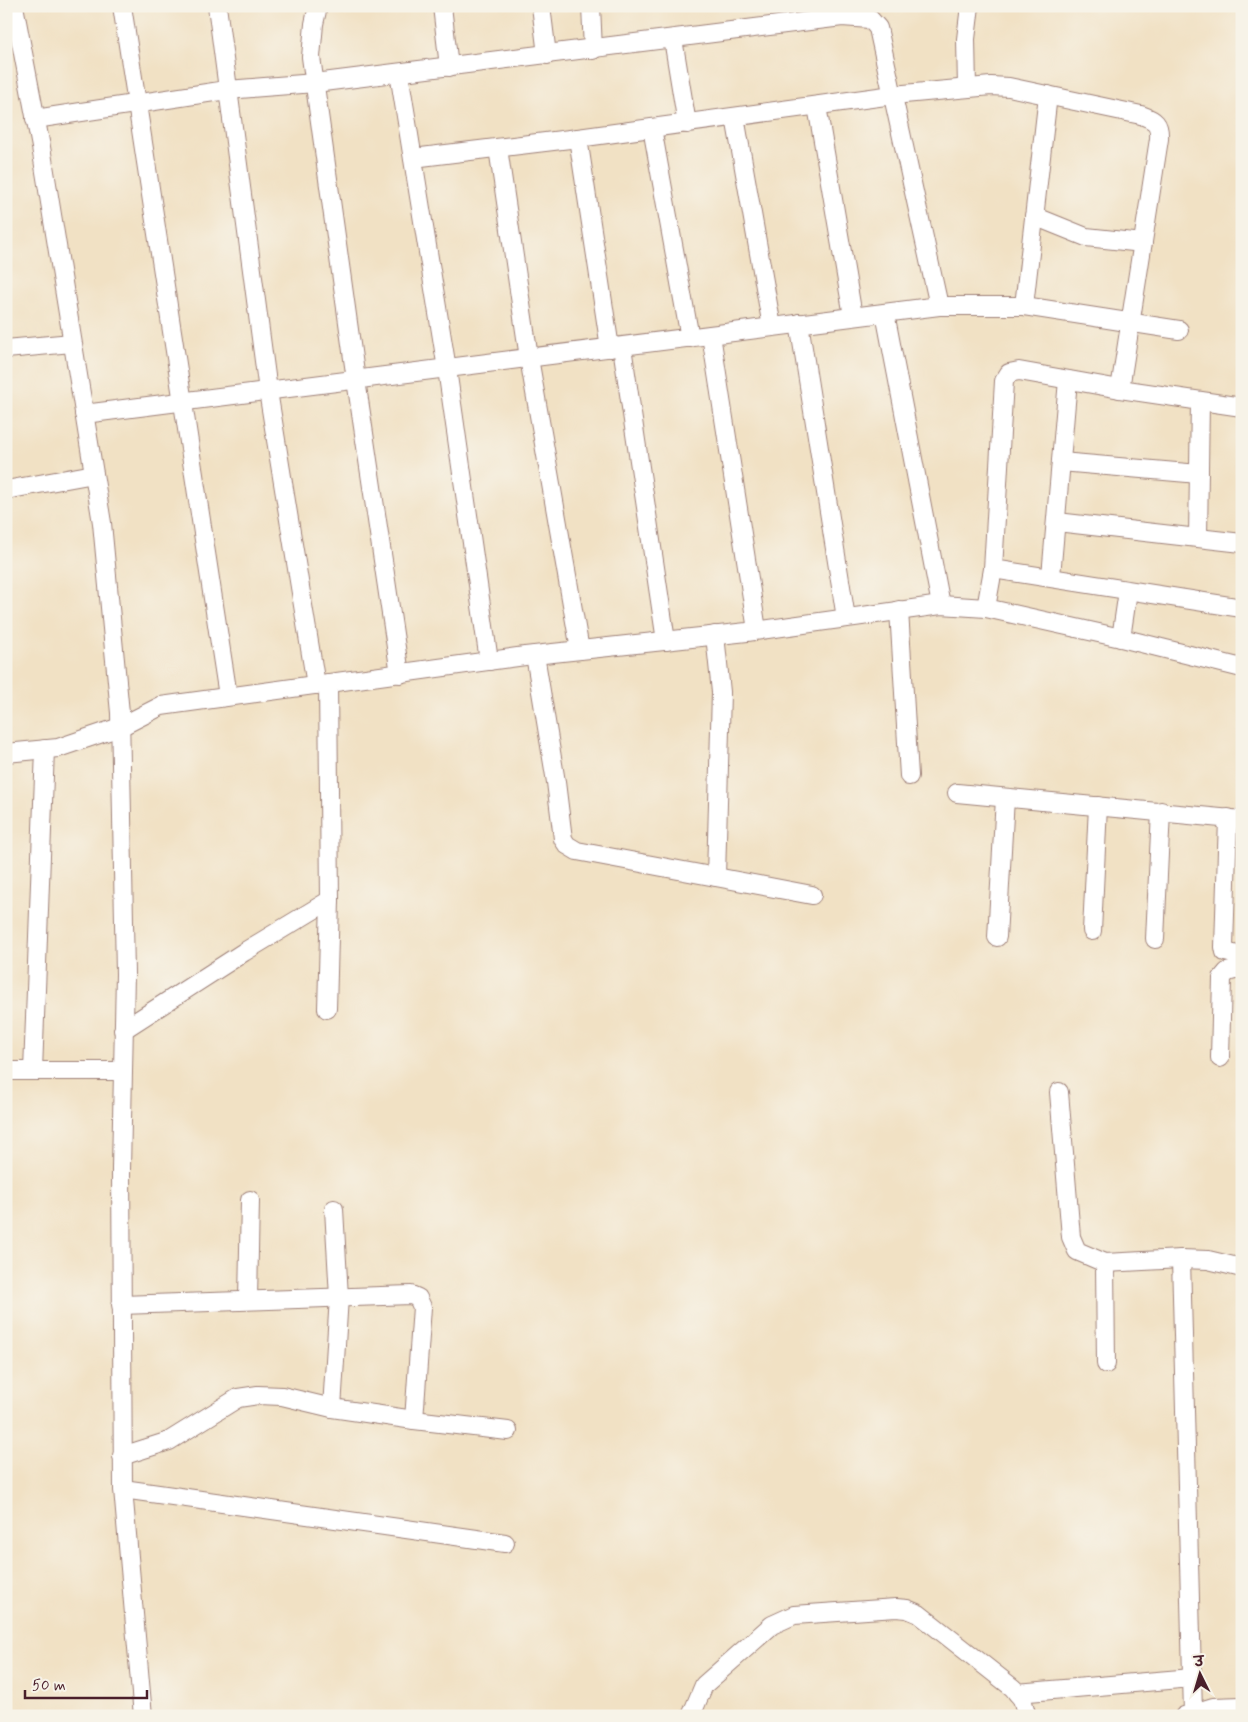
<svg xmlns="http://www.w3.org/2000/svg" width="1248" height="1722" font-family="Mynerve,'Playpen Sans Deva',sans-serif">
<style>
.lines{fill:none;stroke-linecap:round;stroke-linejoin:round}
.minor-casing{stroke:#9e8078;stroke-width:20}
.minor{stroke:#fff;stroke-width:18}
</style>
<rect width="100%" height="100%" fill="#f7f3e8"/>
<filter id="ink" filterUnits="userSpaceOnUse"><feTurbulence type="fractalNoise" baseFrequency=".02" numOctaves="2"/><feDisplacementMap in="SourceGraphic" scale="10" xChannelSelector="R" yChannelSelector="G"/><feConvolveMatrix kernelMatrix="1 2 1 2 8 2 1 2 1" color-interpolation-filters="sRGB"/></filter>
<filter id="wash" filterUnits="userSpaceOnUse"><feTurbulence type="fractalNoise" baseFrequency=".0096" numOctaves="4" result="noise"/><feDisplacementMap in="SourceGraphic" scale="20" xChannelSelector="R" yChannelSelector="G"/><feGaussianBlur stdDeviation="1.12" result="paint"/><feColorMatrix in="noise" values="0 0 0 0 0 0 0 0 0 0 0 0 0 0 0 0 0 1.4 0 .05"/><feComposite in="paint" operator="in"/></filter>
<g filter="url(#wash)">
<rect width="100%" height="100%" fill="#f1e1c4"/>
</g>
<g filter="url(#ink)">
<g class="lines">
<g class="minor-casing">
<g id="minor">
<polyline points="14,6 41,147 102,523 120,713 125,974 121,1169 123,1489 143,1716"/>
<polyline points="122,6 228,696"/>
<polyline points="217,6 268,391 316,685"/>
<polyline points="318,6 314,24 311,57 356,380 400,674"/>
<polyline points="442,6 449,67"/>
<polyline points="541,6 547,55"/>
<polyline points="591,6 593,50"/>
<polyline points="673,39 687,124"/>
<polyline points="399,73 447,369 489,661"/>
<polyline points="967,88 966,39 970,6"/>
<polyline points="817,106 853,316"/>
<polyline points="735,117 772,327"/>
<polyline points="35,119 227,90 315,83 842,17 870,19 878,28 939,306"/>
<polyline points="652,128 690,338"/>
<polyline points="578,138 610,348"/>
<polyline points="498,148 529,358 580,650"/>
<path d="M413 158 578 138 893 95 991 86 1009 87 1141 115C1155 120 1160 123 1159 139L1120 389"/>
<polyline points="1034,216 1086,237 1143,243"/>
<polyline points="1024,306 1048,95"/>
<polyline points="885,313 941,605"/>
<polyline points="799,323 846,618"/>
<polyline points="711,335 757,630"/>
<polyline points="622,347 666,641"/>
<polyline points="6,349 72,343"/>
<polyline points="84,414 939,306 1024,306 1179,330"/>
<polyline points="1061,462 1199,474"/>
<polyline points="6,490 94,474"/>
<polyline points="1057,522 1242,543"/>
<polyline points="1198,538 1200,401"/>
<polyline points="993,569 1242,608"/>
<polyline points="1051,576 1068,380"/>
<polyline points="986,608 993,569 1004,381 1009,373 1019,371 1120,389 1242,407"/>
<polyline points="899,610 909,776"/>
<polyline points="715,635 721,692 716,877"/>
<polyline points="1121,638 1128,591"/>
<polyline points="535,655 556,782 563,839 567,845 577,851 812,895"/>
<polyline points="6,753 58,748 120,727 161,706 525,656 747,632 941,605 986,608 1121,638 1242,668"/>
<polyline points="957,793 1242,820"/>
<polyline points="1228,818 1224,947 1225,952 1242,956"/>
<polyline points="1092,931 1098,806"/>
<polyline points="997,937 1005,798"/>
<polyline points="1155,939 1161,811"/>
<polyline points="327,1009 330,900 328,683"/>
<polyline points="123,1030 244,952 330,900"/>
<polyline points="1220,1058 1222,978 1227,972 1242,968"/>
<polyline points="6,1071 123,1071"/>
<polyline points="33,1071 45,749"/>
<polyline points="1059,1092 1071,1237 1077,1251 1105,1263 1181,1259 1208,1260 1242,1268"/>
<polyline points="1181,1259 1193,1713"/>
<polyline points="1105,1263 1106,1364"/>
<polyline points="248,1300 250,1200"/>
<polyline points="121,1305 411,1295 418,1298 422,1307 414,1420"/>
<polyline points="332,1408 339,1297 334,1209"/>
<polyline points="122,1456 169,1441 238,1398 258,1395 282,1396 332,1408 414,1420 508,1431"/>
<polyline points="123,1489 505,1543"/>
<polyline points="1017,1693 1192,1678"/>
<polyline points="691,1716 704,1685 772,1625 794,1615 896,1608 907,1609 919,1614 1013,1688 1022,1699 1027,1716"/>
<polyline points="1184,1716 1213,1707 1242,1706"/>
</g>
</g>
<use href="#minor" class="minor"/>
</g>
</g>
<rect width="1248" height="1722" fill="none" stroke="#f7f3e8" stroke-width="25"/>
<g transform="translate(1200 1674) rotate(355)" stroke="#f7f3e8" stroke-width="4" paint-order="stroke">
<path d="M0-4L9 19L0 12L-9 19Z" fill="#4a1f2b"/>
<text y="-8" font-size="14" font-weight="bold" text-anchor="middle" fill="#4a1f2b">उ</text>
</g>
<path d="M25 1690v8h122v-8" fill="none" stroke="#4a1f2b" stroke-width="2.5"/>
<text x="32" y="1690" font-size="15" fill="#4a1f2b" stroke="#f7f3e8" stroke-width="4" paint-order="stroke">50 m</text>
</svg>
